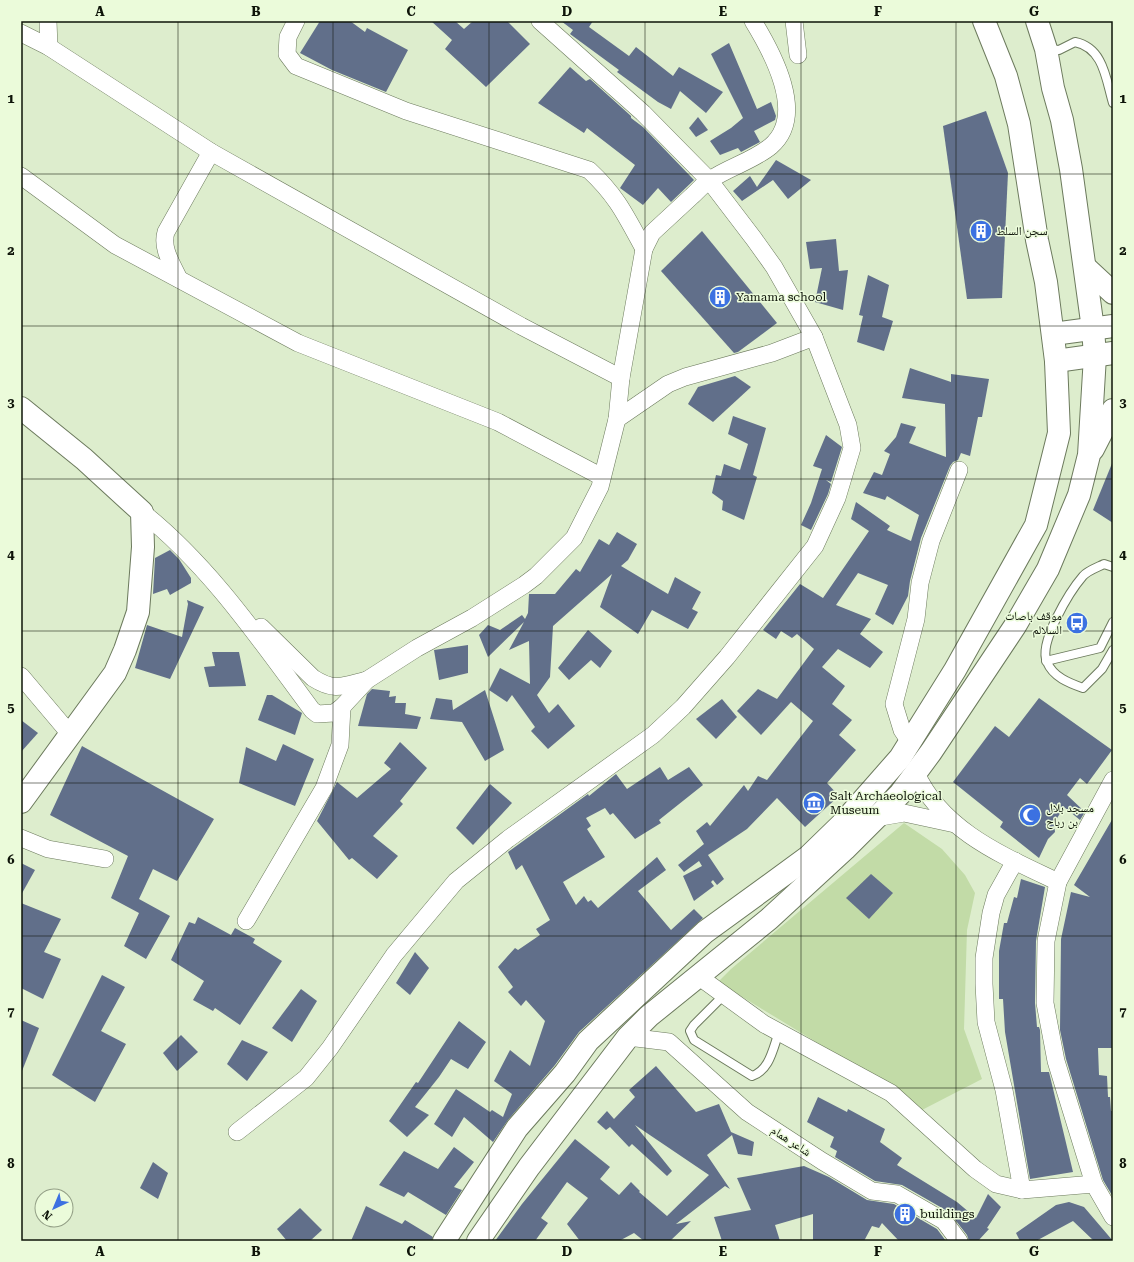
<svg xmlns="http://www.w3.org/2000/svg" width="1134" height="1262" font-family="'Roboto Serif','Noto Naskh Arabic',serif">
<style>
.green{fill:#c2dba7}
.building{fill:#616f8a}
.lines{fill:none;stroke-linecap:round;stroke-linejoin:round}
.lane-casing{stroke:#6c7a5d;stroke-width:10}
.street-casing{stroke:#6c7a5d;stroke-width:18}
.secondary-casing{stroke:#6c7a5d;stroke-width:24}
.lane{stroke:#fff;stroke-width:8}
.street{stroke:#fff;stroke-width:17}
.secondary{stroke:#fff;stroke-width:22}
.grid{fill:none;stroke:#0e1409;stroke-width:1;stroke-opacity:0.55}
.labels{text-anchor:middle;dominant-baseline:central;stroke-width:3;stroke-linejoin:round;paint-order:stroke}
.poi-label{font-size:12px;fill:#0e1409;stroke:#ebfbda;text-anchor:start}
.street-label{font-size:12px;fill:#0e1409;stroke:#ebfbda}
.neatline{fill:none;stroke:#0e1409;stroke-width:1.5}
.grid-label{font-size:13px;text-anchor:middle;font-weight:bold;fill:#0e1409}
</style>
<rect width="100%" height="100%" fill="#ddedcd"/>
<polygon class="green" points="904,823 942,849 965,875 975,893 967,930 964,1029 982,1079 920,1111 821,1045 718,982 731,969"/>
<g class="building">
<polygon points="320,21 350,21 365,32 367,28 408,50 386,92 332,70 300,53"/>
<polygon points="431,21 455,21 464,29 473,21 507,21 530,44 486,87 445,49 452,40"/>
<polygon points="561,21 593,21 589,27 629,56 636,47 673,76 679,67 723,92 706,113 680,91 671,109 658,102 617,72 619,70 570,34 573,30"/>
<polygon points="729,43 757,109 771,102 776,116 775,120 754,131 760,142 741,152 738,148 720,155 710,141 731,128 743,118 711,54"/>
<polygon points="570,67 586,81 590,79 631,116 631,118 643,127 694,180 671,202 658,188 643,205 620,188 635,165 587,128 584,133 538,103"/>
<polygon points="986,111 1008,173 1002,298 967,299 943,126"/>
<polygon points="698,117 708,130 696,137 689,128"/>
<polygon points="776,160 811,180 788,199 773,180 742,201 733,191 750,176 757,187"/>
<polygon points="702,231 777,323 738,352 734,353 661,271"/>
<polygon points="836,239 839,271 848,270 843,310 815,302 822,268 810,269 806,242"/>
<polygon points="868,275 889,285 882,317 893,321 884,351 857,342 863,316 859,315"/>
<polygon points="910,368 951,382 951,374 989,379 982,417 978,417 970,456 961,453 958,460 953,462 950,466 921,538 910,581 908,596 893,625 875,614 888,585 858,573 836,605 871,619 860,634 883,652 870,668 838,649 822,667 845,686 832,704 852,720 839,735 856,750 827,783 839,796 805,827 777,798 747,829 708,855 724,879 717,885 713,880 711,882 714,886 694,901 683,876 702,866 699,861 684,872 678,865 704,844 696,831 707,822 710,826 744,785 748,791 758,776 767,780 813,721 791,702 761,735 737,711 758,689 777,699 814,649 797,634 792,638 781,631 776,639 763,630 800,584 823,598 869,531 851,519 856,502 890,526 887,530 911,541 919,515 887,496 885,500 863,493 874,472 882,475 890,454 884,451 896,437 901,423 916,427 909,443 946,457 945,404 902,398"/>
<polygon points="735,376 751,387 713,422 688,404 698,387"/>
<polygon points="733,416 766,428 753,475 757,477 744,520 722,510 723,501 712,493 716,475 721,476 724,464 740,470 748,444 728,434"/>
<polygon points="826,435 842,447 831,482 826,480 831,484 828,494 811,530 801,525 811,503 822,469 813,466"/>
<polygon points="1113,461 1113,523 1093,510"/>
<polygon points="617,532 637,544 628,560 621,566 668,594 675,577 701,592 692,609 698,612 688,629 652,610 638,634 600,607 612,574 553,626 550,677 537,695 549,713 558,704 575,726 548,749 531,731 535,727 512,695 507,702 489,690 500,668 530,684 529,641 509,650 524,622 488,657 479,635 488,625 500,630 522,615 525,619 528,613 529,594 555,594 576,569 580,572 599,539 609,545"/>
<polygon points="170,550 179,559 191,578 191,583 170,595 167,589 153,594 155,558"/>
<polygon points="187,600 204,607 170,679 135,668 147,625 182,637 188,604"/>
<polygon points="588,630 612,651 600,668 591,660 569,680 558,668"/>
<polygon points="468,645 468,673 439,680 434,650"/>
<polygon points="212,652 239,652 246,686 209,687 204,667 215,666"/>
<polygon points="372,689 390,691 389,697 396,696 395,703 406,703 405,714 421,717 417,729 358,726 367,694"/>
<polygon points="485,690 504,750 485,761 462,722 430,719 436,698 452,700 453,710"/>
<polygon points="267,695 272,695 302,713 295,735 258,720"/>
<polygon points="1039,698 1112,750 1087,784 1080,778 1067,795 1085,812 1080,820 1064,807 1054,823 1055,832 1048,839 1039,858 1000,827 1003,822 953,782 995,726 1009,737"/>
<polygon points="722,699 737,717 716,739 696,719"/>
<polygon points="21,720 38,733 21,752"/>
<polygon points="400,742 427,768 400,801 403,804 373,836 398,856 377,879 352,858 349,860 317,821 337,782 357,798 391,769 384,763"/>
<polygon points="283,744 314,759 295,806 239,783 246,747 276,761"/>
<polygon points="82,746 214,819 177,881 153,869 139,899 170,916 146,959 124,946 139,913 111,898 128,856 50,815"/>
<polygon points="660,767 668,780 689,767 703,785 659,820 661,823 635,839 613,813 610,815 605,808 586,818 591,826 587,829 605,857 563,882 576,905 584,896 588,902 591,900 598,908 657,857 666,870 638,891 671,930 694,909 703,918 579,1032 555,1065 508,1120 493,1142 464,1117 452,1137 434,1124 456,1089 490,1112 492,1110 503,1117 512,1094 494,1081 510,1050 530,1066 545,1021 526,1000 521,1006 508,992 513,987 498,967 515,948 518,950 540,935 536,929 550,920 522,865 516,870 508,852 588,794 589,796 616,774 627,789"/>
<polygon points="490,784 512,803 473,845 456,828"/>
<polygon points="1113,818 1113,1048 1098,1048 1099,1075 1107,1076 1108,1097 1110,1097 1111,1111 1113,1111 1113,1197 1103,1180 1066,1059 1060,1030 1061,939 1071,892 1090,897 1074,885"/>
<polygon points="21,863 35,870 21,895"/>
<polygon points="871,874 893,893 869,919 846,898"/>
<polygon points="1021,879 1045,887 1036,941 1035,1003 1037,1027 1039,1027 1040,1030 1041,1072 1049,1072 1073,1172 1030,1179 1005,1032 1003,999 999,999 999,951 1004,923 1007,923 1014,897 1017,898"/>
<polygon points="21,903 61,919 44,952 61,959 43,999 21,988"/>
<polygon points="198,917 231,935 235,928 255,939 253,943 282,961 240,1025 215,1008 213,1011 193,1000 204,981 171,960 189,922 195,924"/>
<polygon points="415,952 429,968 410,995 396,983"/>
<polygon points="102,975 125,987 101,1031 126,1044 95,1102 52,1075"/>
<polygon points="301,989 317,1001 292,1042 272,1028"/>
<polygon points="21,1020 39,1028 22,1071 21,1071"/>
<polygon points="459,1021 486,1042 468,1069 451,1059 439,1077 415,1107 429,1115 407,1137 389,1121 416,1082 418,1083"/>
<polygon points="181,1035 198,1052 177,1071 163,1053"/>
<polygon points="242,1040 268,1052 247,1081 227,1064"/>
<polygon points="656,1066 696,1112 719,1104 731,1132 754,1142 752,1156 738,1154 732,1135 707,1155 730,1189 725,1186 676,1224 691,1221 670,1241 644,1241 634,1233 619,1241 580,1241 567,1224 588,1198 567,1182 541,1218 548,1223 535,1241 495,1241 522,1204 575,1139 610,1167 600,1179 619,1195 631,1182 640,1191 639,1192 667,1216 709,1175 635,1125 672,1171 667,1176 632,1144 629,1147 610,1127 606,1130 597,1122 607,1111 614,1119 635,1097 629,1090"/>
<polygon points="818,1097 847,1112 848,1109 885,1129 880,1142 902,1158 897,1165 957,1202 976,1218 988,1194 1001,1207 987,1228 989,1229 978,1241 969,1241 967,1235 949,1212 902,1185 875,1181 835,1157 837,1151 830,1147 834,1137 807,1122"/>
<polygon points="454,1147 474,1162 454,1187 462,1190 446,1215 408,1192 404,1197 379,1185 404,1151 438,1169"/>
<polygon points="153,1162 168,1173 158,1199 140,1188"/>
<polygon points="804,1166 829,1177 867,1200 894,1204 937,1229 946,1241 899,1241 882,1223 879,1228 872,1226 864,1241 813,1241 813,1214 775,1225 780,1241 722,1241 714,1217 751,1210 737,1178"/>
<polygon points="1069,1202 1084,1207 1113,1241 1094,1241 1073,1221 1036,1241 1020,1241 1016,1233 1056,1205"/>
<polygon points="366,1206 402,1224 405,1220 433,1237 432,1241 351,1241"/>
<polygon points="300,1208 322,1230 310,1241 287,1241 277,1229"/>
</g>
<g class="lines">
<g class="lane-casing">
<g id="lane">
<path d="M1047 49 1059 50 1075 42C1104 48 1106 80 1113 103"/>
<path d="M1113 567 1104 564C1098 567 1087 571 1083 576 1070 591 1038 643 1047 662 1053 677 1069 683 1083 688L1102 669 1113 650"/>
<polyline points="1046,661 1100,648 1113,622"/>
<path d="M725 994 694 1025 690 1031 694 1040 752 1076C770 1070 773 1048 779 1032"/>
</g>
</g>
<g class="street-casing">
<g id="street">
<polyline points="48,21 49,47"/>
<path d="M296 21 288 37 287 54 296 66 406 111 589 170C617 196 626 216 644 249"/>
<polyline points="794,21 798,55"/>
<polyline points="21,33 49,47 211,152 521,326 621,378"/>
<polyline points="21,176 115,245 298,343 498,422 602,477"/>
<path d="M179 279C172 264 161 248 166 232L211 152"/>
<polyline points="617,419 668,384 685,377 772,353 814,337"/>
<path d="M142 512C210 566 260 640 312 710L317 714 334 713 342 707 367 680 417 648 472 618 524 585 536 576 574 538 600 487 617 419 621 378 644 249 652 233C665 221 678 209 692 196 698 191 703 184 710 180 729 167 753 161 771 146 807 115 772 52 753 21"/>
<path d="M261 627 313 678C335 692 343 686 367 680"/>
<polyline points="21,676 70,734"/>
<polyline points="910,742 902,730 894,704 916,619 920,583 931,541 959,470"/>
<path d="M916 773C942 831 1004 856 1058 882"/>
<polyline points="1113,780 1058,882 1046,941 1045,1003 1056,1061 1094,1184 1113,1217"/>
<polyline points="875,818 904,813 955,824"/>
<polyline points="21,838 48,849 105,859"/>
<polyline points="1015,861 996,895 991,913 984,958 984,984 986,1022 1004,1090 1022,1190"/>
<polyline points="246,921 324,788 340,745 342,707"/>
<polyline points="698,976 764,1024 891,1093 975,1169 996,1184 1022,1190 1094,1184"/>
<polyline points="628,1037 669,1042 747,1112 822,1161 872,1191 897,1194 944,1221 959,1241"/>
<polyline points="237,1132 306,1078 330,1048 394,955 456,881 508,839 653,735 683,707 727,657 815,546 837,498 852,448 848,425 814,337 774,267 754,239 709,180 643,113 540,21"/>
</g>
</g>
<g class="secondary-casing">
<g id="secondary">
<polyline points="1085,267 1113,293"/>
<polyline points="1053,334 1113,326"/>
<polyline points="1056,361 1113,353"/>
<polyline points="21,408 84,459 142,512 143,547 138,612 125,650 115,673 21,802"/>
<polyline points="1093,449 1113,410"/>
<polyline points="444,1241 517,1128 565,1073 588,1041 705,932 808,857 842,824 900,758 955,670 1036,525 1059,433 1056,361 1046,282 1037,240 1019,124 1006,76 984,21"/>
<polyline points="478,1241 529,1167 628,1037 649,1016 769,919 845,849 900,794 931,752 1015,626 1048,569 1079,495 1089,455 1095,356 1093,329 1071,169 1062,120 1053,88 1046,49 1037,21"/>
</g>
</g>
<use href="#lane" class="lane"/>
<use href="#street" class="street"/>
<use href="#secondary" class="secondary"/>
</g>
<path class="grid" d="M178 21V1241M333 21V1241M489 21V1241M645 21V1241M801 21V1241M956 21V1241M21 174H1113M21 326H1113M21 479H1113M21 631H1113M21 783H1113M21 936H1113M21 1088H1113"/>
<defs>
<g id="building-disc" transform="scale(1.15)"><circle r="9.5" fill="#3c71e1" stroke="#ebfbda"/><path d="M-4-6H4V6H1V3H-1V6H-4ZM-2.5-4.3h1.7v1.8h-1.7ZM.8-4.3h1.7v1.8H.8ZM-2.5-1h1.7V.8h-1.7ZM.8-1h1.7V.8H.8Z" fill="#fff"/></g>
<g id="bus-disc" transform="scale(1.15)"><circle r="9.5" fill="#3c71e1" stroke="#ebfbda"/><path d="M-5-6H5V4H4V6H2V4H-2V6H-4V4H-5ZM-3.5-4V0h7V-4ZM-3.5 1.2v1.5H-2V1.2ZM2 1.2v1.5H3.5V1.2Z" fill="#fff"/></g>
<g id="museum-disc" transform="scale(1.15)"><circle r="9.5" fill="#3c71e1" stroke="#ebfbda"/><path d="M0-6L6-3V-2H-6V-3ZM-5-1h2V3h-2ZM-1-1h2V3h-2ZM3-1h2V3H3ZM-6 4H6V6H-6Z" fill="#fff"/></g>
<g id="mosque-disc" transform="scale(1.15)"><circle r="9.5" fill="#3c71e1" stroke="#ebfbda"/><path d="M3.5-4.9A6 6 0 1 0 3.5 4.9A5 5 0 1 1 3.5-4.9Z" fill="#fff"/></g>
</defs>
<g fill-rule="evenodd">
<use href="#building-disc" x="981" y="231"/>
<use href="#building-disc" x="720" y="297"/>
<use href="#bus-disc" x="1077" y="623"/>
<use href="#museum-disc" x="814" y="803"/>
<use href="#mosque-disc" x="1030" y="815"/>
<use href="#building-disc" x="905" y="1214"/>
</g>
<g class="labels">
<g class="poi-label">
<text x="996" y="231">سجن السلط</text>
<text x="736" y="297">Yamama school</text>
<text x="1062" y="616" text-anchor="end">موقف باصات<tspan x="1062" dy="14">السلالم</tspan></text>
<text x="830" y="796">Salt Archaeological<tspan x="830" dy="14">Museum</tspan></text>
<text x="1046" y="808">مسجد بلال<tspan x="1046" dy="14">بن رباح</tspan></text>
<text x="920" y="1214">buildings</text>
</g>
<g class="street-label">
<text transform="translate(791 1141) rotate(33)">شاعر همام</text>
</g>
</g>
<rect width="1134" height="1262" fill="none" stroke="#ebfbda" stroke-width="44"/>
<g transform="translate(54 1208) rotate(224)"><circle r="19" fill="#ebfbda" stroke="#939f86"/>
<path d="M0-3L7 15L0 10L-7 15Z" fill="#3c71e1"/>
<text y="-6" font-size="11" font-weight="bold" text-anchor="middle" fill="#0e1409">N</text>
</g>
<rect x="22" y="22" width="1090" height="1218" class="neatline"/>
<g class="grid-label">
<text x="100" y="16">A</text>
<text x="256" y="16">B</text>
<text x="411" y="16">C</text>
<text x="567" y="16">D</text>
<text x="723" y="16">E</text>
<text x="878" y="16">F</text>
<text x="1034" y="16">G</text>
<text x="11" y="103">1</text>
<text x="1123" y="103">1</text>
<text x="11" y="255">2</text>
<text x="1123" y="255">2</text>
<text x="11" y="407">3</text>
<text x="1123" y="407">3</text>
<text x="11" y="559">4</text>
<text x="1123" y="559">4</text>
<text x="11" y="712">5</text>
<text x="1123" y="712">5</text>
<text x="11" y="864">6</text>
<text x="1123" y="864">6</text>
<text x="11" y="1016">7</text>
<text x="1123" y="1016">7</text>
<text x="11" y="1168">8</text>
<text x="1123" y="1168">8</text>
<text x="100" y="1256">A</text>
<text x="256" y="1256">B</text>
<text x="411" y="1256">C</text>
<text x="567" y="1256">D</text>
<text x="723" y="1256">E</text>
<text x="878" y="1256">F</text>
<text x="1034" y="1256">G</text>
</g>
</svg>
